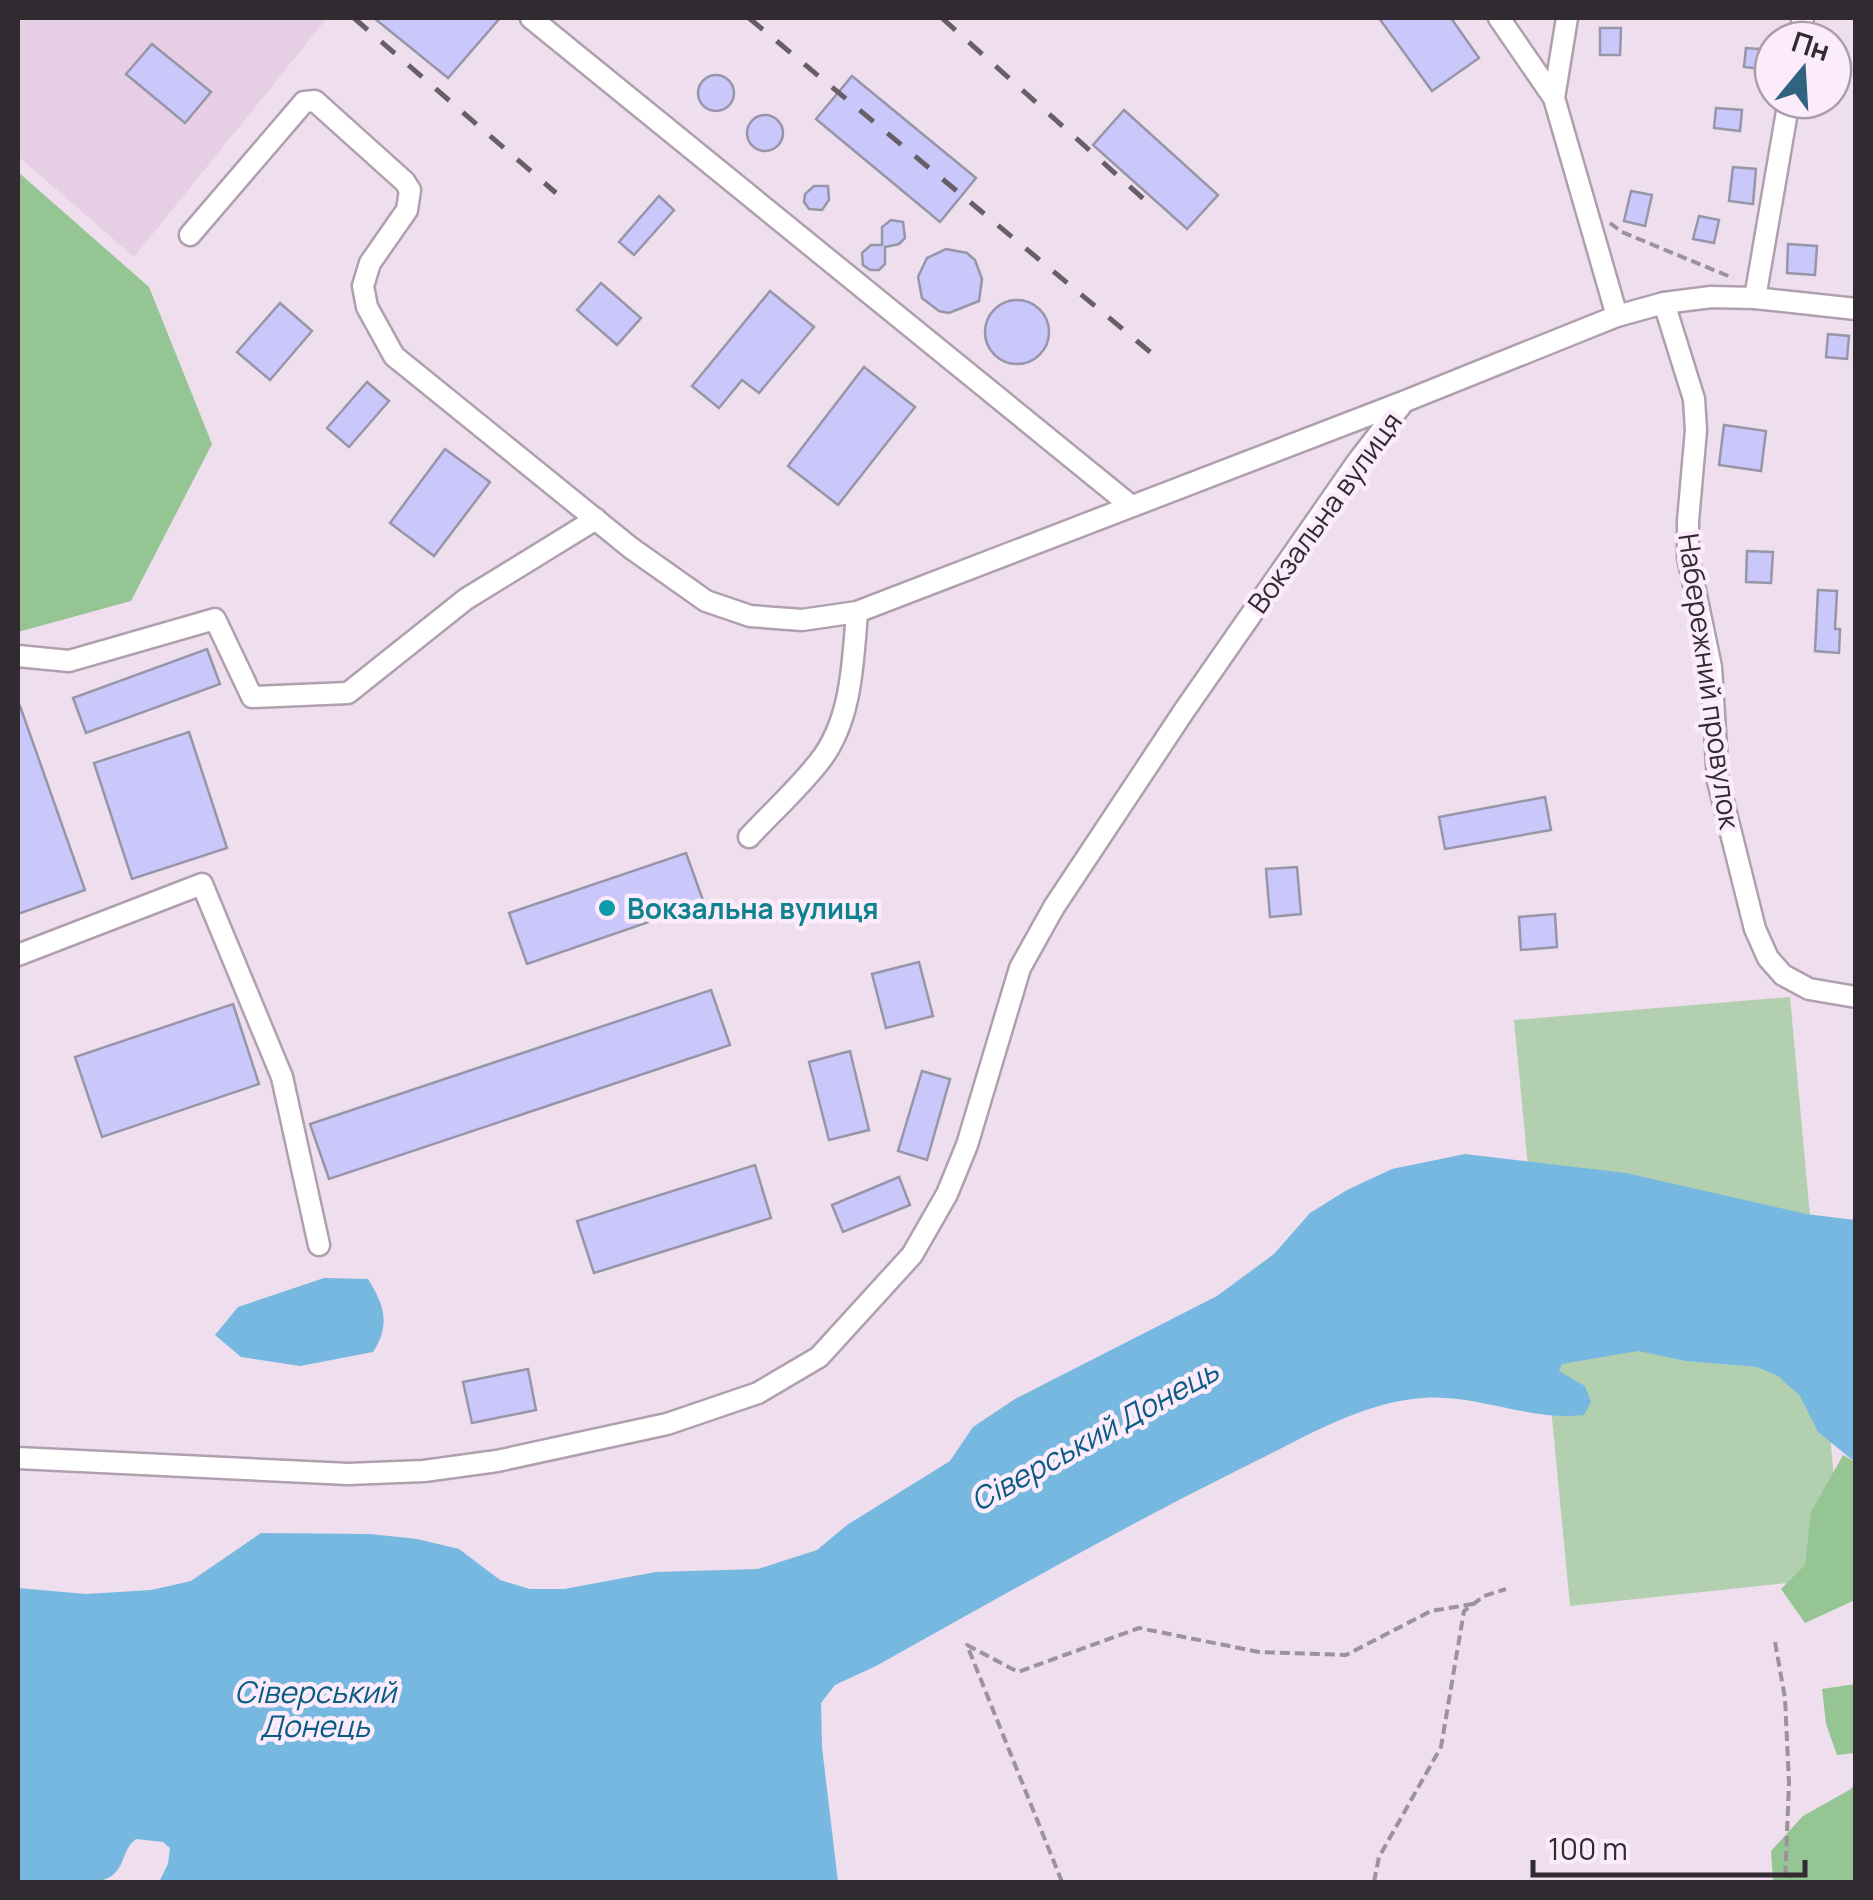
<svg xmlns="http://www.w3.org/2000/svg" width="1873" height="1900" font-family="Manrope,sans-serif">
<style>
.built{fill:#e6cfe4}
.green{fill:#b2d0b0}
.forest{fill:#95c592}
.water{fill:#77b8e0}
.building{fill:#cac8fb;stroke:#9796a9;stroke-width:2.5}
.lines{fill:none;stroke-linecap:round;stroke-linejoin:round}
.minor-casing{stroke:#b09fae;stroke-width:25}
.path{stroke:#9d919c;stroke-width:4;stroke-dasharray:10 5;stroke-linecap:butt}
.minor{stroke:#fff;stroke-width:20}
.rail{stroke:#675e66;stroke-width:5;stroke-dasharray:18 18;stroke-linecap:butt}
.culture-dot{fill:#0f9aa8;stroke:#fcebfa;stroke-width:4}
.labels{text-anchor:middle;dominant-baseline:central;stroke-width:9;stroke-linejoin:round;paint-order:stroke}
.street-label{font-size:28px;fill:#312b31;stroke:#fcebfa}
.culture-label{font-size:28px;font-weight:bold;fill:#0d838f;stroke:#fcebfa;text-anchor:start}
.water-label{font-size:30px;font-style:italic;fill:#095c83;stroke:#fcebfa}
</style>
<rect width="100%" height="100%" fill="#efdeed"/>
<polygon class="built" points="18,18 327,18 134,257 18,156"/>
<polygon class="green" points="1790,997 1843,1577 1570,1606 1514,1020"/>
<g class="forest">
<polygon points="18,172 149,287 212,444 131,601 18,632"/>
<polygon points="1843,1455 1855,1462 1855,1600 1805,1623 1781,1589 1805,1565 1811,1512"/>
<polygon points="1855,1684 1855,1753 1837,1755 1826,1724 1822,1689"/>
<polygon points="1855,1783 1855,1882 1773,1882 1771,1851 1803,1816 1851,1789"/>
</g>
<g class="water">
<path d="M1465 1154 1626 1173 1806 1214 1855 1220V1462L1818 1432 1800 1396 1778 1376 1757 1367 1686 1361 1638 1351 1562 1364 1559 1371 1585 1386 1591 1402 1584 1415C1526 1422 1472 1390 1412 1399 1352 1407 1298 1441 1244 1467 1119 1529 998 1598 876 1666L835 1685 821 1703 822 1747 838 1882H159L168 1864 170 1848 163 1842 136 1839C123 1849 125 1863 115 1873 101 1889 40 1883 18 1882V1588L86 1594 151 1590 191 1581 261 1533 370 1534 417 1539 459 1549 500 1580 530 1589H564L656 1572 758 1569 817 1550 847 1525 950 1461 973 1427 1015 1399 1217 1296 1274 1254 1310 1213 1347 1190 1392 1169Z"/>
<path d="M324 1278 368 1279C384 1305 391 1324 373 1352L300 1366 241 1357 215 1335 238 1307Z"/>
</g>
<g class="building">
<polygon points="374,18 500,18 448,78"/>
<polygon points="1379,18 1451,18 1479,58 1432,91"/>
<polygon points="1600,28 1621,28 1620,55 1600,55"/>
<polygon points="152,44 211,92 185,123 126,74"/>
<polygon points="1746,48 1772,50 1770,70 1744,67"/>
<circle cx="716" cy="93" r="18"/>
<polygon points="852,76 976,178 940,222 816,119"/>
<polygon points="1716,108 1742,110 1740,131 1714,128"/>
<polygon points="1124,110 1218,195 1187,229 1093,145"/>
<circle cx="765" cy="133" r="18"/>
<polygon points="1733,167 1756,169 1753,204 1729,201"/>
<polygon points="814,186 828,186 829,200 822,210 809,209 804,202 805,194"/>
<polygon points="1631,191 1652,195 1645,226 1624,221"/>
<polygon points="659,196 674,210 634,255 619,242"/>
<polygon points="1699,216 1719,220 1714,243 1693,239"/>
<polygon points="891,220 903,222 905,238 899,244 885,247 885,264 879,270 870,270 863,265 862,253 871,245 882,245 882,227"/>
<polygon points="1788,244 1817,246 1815,275 1787,273"/>
<polygon points="946,249 967,253 975,260 982,279 979,301 949,313 939,311 922,298 918,277 927,258"/>
<polygon points="601,283 641,318 617,345 577,310"/>
<polygon points="770,291 814,327 759,393 742,380 719,408 692,386"/>
<circle cx="1017" cy="332" r="32"/>
<polygon points="280,303 312,331 270,380 237,352"/>
<polygon points="1828,334 1849,336 1847,359 1826,357"/>
<polygon points="864,367 915,407 838,505 788,466"/>
<polygon points="367,382 389,401 349,447 327,428"/>
<polygon points="1724,425 1766,431 1761,471 1719,465"/>
<polygon points="445,449 490,482 434,556 390,523"/>
<polygon points="1747,551 1773,552 1771,583 1746,582"/>
<polygon points="1818,590 1837,591 1835,629 1840,629 1839,653 1815,651"/>
<polygon points="207,649 220,684 86,733 73,698"/>
<polygon points="20,706 85,890 18,914 18,707"/>
<polygon points="189,732 227,848 132,879 94,763"/>
<polygon points="1545,797 1551,830 1445,849 1439,817"/>
<polygon points="686,853 704,903 527,964 509,913"/>
<polygon points="1297,867 1301,914 1270,917 1266,869"/>
<polygon points="1555,914 1557,947 1521,950 1519,917"/>
<polygon points="919,962 933,1016 886,1028 872,974"/>
<polygon points="711,990 730,1045 329,1179 310,1124"/>
<polygon points="233,1004 259,1084 102,1137 75,1057"/>
<polygon points="850,1051 869,1130 829,1140 809,1062"/>
<polygon points="922,1071 950,1079 927,1160 898,1151"/>
<polygon points="755,1165 771,1218 594,1273 577,1221"/>
<polygon points="899,1177 910,1205 843,1232 832,1205"/>
<polygon points="528,1369 536,1410 472,1423 463,1382"/>
</g>
<g class="lines">
<g class="minor-casing">
<g id="minor">
<polyline points="531,18 1130,505"/>
<polyline points="1499,18 1554,98 1617,316"/>
<polyline points="1799,40 1803,18"/>
<polyline points="1554,98 1567,18"/>
<polyline points="190,235 304,102 315,101 405,182 410,190 407,210 370,263 363,286 367,307 394,356 631,548 706,601 750,616 802,620 857,612 1403,402 1617,316 1664,303 1711,297 1755,298 1856,309"/>
<polyline points="1755,298 1789,100"/>
<polyline points="1664,303 1694,399 1696,430 1688,521 1688,557 1711,667 1718,781 1755,929 1768,958 1783,975 1809,989 1856,997"/>
<polyline points="18,656 69,661 215,619 252,697 348,693 466,599 596,519"/>
<path d="M749 837C772 812 798 789 819 762 852 721 853 661 857 612"/>
<polyline points="18,955 202,884 282,1077 319,1245"/>
<polyline points="18,1458 348,1474 424,1471 497,1461 667,1424 758,1393 819,1357 912,1255 947,1194 967,1145 1020,968 1054,907 1184,711 1358,461 1402,404"/>
</g>
</g>
<g class="path">
<polyline points="1610,223 1622,232 1733,278"/>
<polyline points="1775,1642 1785,1698 1789,1783 1785,1882"/>
<polyline points="1062,1882 967,1645 1018,1672 1139,1628 1259,1652 1346,1655 1431,1611 1473,1604"/>
<polyline points="1374,1882 1379,1857 1441,1747 1464,1611 1484,1596 1506,1589"/>
</g>
<use href="#minor" class="minor"/>
<g class="rail">
<polyline points="354,18 556,193"/>
<polyline points="749,18 1155,356"/>
<polyline points="942,18 1156,210"/>
</g>
</g>
<circle class="culture-dot" cx="607" cy="908" r="10"/>
<g class="labels">
<g class="street-label">
<text transform="translate(1324 512) rotate(-54)">Вокзальна вулиця</text>
<text transform="translate(1710 681) rotate(82)">Набережний провулок</text>
</g>
<g class="culture-label">
<text x="627" y="908">Вокзальна вулиця</text>
</g>
<g class="water-label">
<text transform="translate(1094 1435) rotate(-29)">Сіверський Донець</text>
<text x="315" y="1691">Сіверський<tspan x="315" dy="34">Донець</tspan></text>
</g>
</g>
<rect width="1873" height="1900" fill="none" stroke="#312b31" stroke-width="40"/>
<g transform="translate(1803 70) rotate(18)"><circle r="48" fill="#fcebfa" stroke="#ab9eaa" stroke-width="2.5"/>
<path d="M0-8L18 38L0 25L-18 38Z" fill="#306380"/>
<text y="-15" font-size="28" font-weight="bold" text-anchor="middle" fill="#312b31">Пн</text>
</g>
<path d="M1533 1860v15h272v-15" fill="none" stroke="#312b31" stroke-width="5"/>
<text x="1548" y="1860" font-size="30" fill="#312b31" stroke="#fcebfa" stroke-width="8" paint-order="stroke">100 m</text>
</svg>
